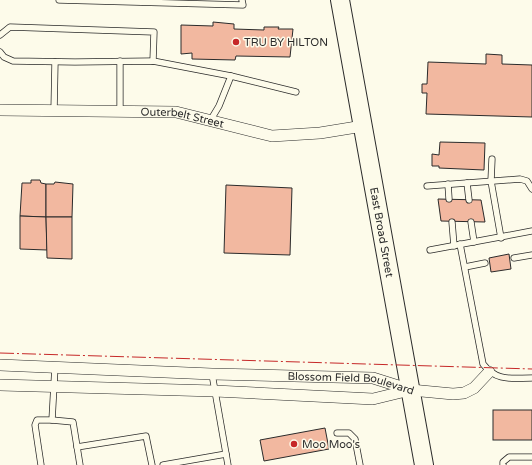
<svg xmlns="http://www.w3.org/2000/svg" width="532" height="465" font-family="'Varela Round',sans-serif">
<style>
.building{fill:#f2b8a0;stroke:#2b2b2b}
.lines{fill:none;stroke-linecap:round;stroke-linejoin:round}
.service-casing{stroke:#2b2b2b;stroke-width:7}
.minor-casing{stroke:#2b2b2b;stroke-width:12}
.trunk-casing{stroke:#2b2b2b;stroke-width:20}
.service{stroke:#fdfbea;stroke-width:5.5}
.minor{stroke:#fdfbea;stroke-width:11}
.trunk{stroke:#fdfbea;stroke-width:18}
.power{stroke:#c62828;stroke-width:1;stroke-dasharray:14 3 2 3;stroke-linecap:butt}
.poi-dot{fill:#c62828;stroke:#fdfbea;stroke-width:1.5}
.labels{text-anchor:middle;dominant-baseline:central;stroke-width:3;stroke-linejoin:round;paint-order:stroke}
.poi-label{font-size:11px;fill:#2b2b2b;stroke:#fdfbea;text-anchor:start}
.street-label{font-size:11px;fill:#2b2b2b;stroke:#fdfbea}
</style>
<rect width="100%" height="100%" fill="#fdfbea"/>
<g class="building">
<polygon points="213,22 234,24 234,29 264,30 264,27 279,27 278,29 293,29 290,57 236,56 235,60 192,59 192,53 181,54 181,25 213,26"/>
<polygon points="486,54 502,55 502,64 532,65 532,117 426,114 427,93 422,93 422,84 427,84 428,62 486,64"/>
<polygon points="440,142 485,143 484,170 439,168 439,166 432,166 432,154 439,155"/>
<polygon points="31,180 40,180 41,183 46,184 46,217 20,216 22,183 31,183"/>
<polygon points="55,182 73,184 72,217 46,217 46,184 54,184"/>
<polygon points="226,185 292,188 290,255 224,253"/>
<polygon points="438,199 481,200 485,222 441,221"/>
<polygon points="20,216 46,217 47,250 20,249"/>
<polygon points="46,217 72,217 72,259 47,258"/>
<polygon points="509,254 511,269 491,272 489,258"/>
<rect x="493" y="410" width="39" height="30"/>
<polygon points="325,428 329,449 264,461 260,440"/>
</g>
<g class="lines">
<g class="service-casing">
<g id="service">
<polyline points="59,0 243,5 242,0"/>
<polyline points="0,35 10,27 154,32 153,61"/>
<polyline points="0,52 4,57 13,61 75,62 153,61 231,76 219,106 210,121"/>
<polyline points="120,61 120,112"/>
<polyline points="231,76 296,92"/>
<polyline points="54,111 55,62"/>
<polyline points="492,159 491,181 501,238"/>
<polyline points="467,183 469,200"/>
<polyline points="448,184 449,199"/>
<polyline points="427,186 520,179 527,181 532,189"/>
<polyline points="452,222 454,246"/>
<polyline points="471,222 474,242"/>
<path d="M460 244 483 364C497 382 511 378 532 378"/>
<polyline points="430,250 532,231"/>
<polyline points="514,258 532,255"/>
<polyline points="465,267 485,263"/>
<polyline points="212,374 228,465"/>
<polyline points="52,420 73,422 80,465"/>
<polyline points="337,433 349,433 355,439 360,465"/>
<polyline points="77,447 146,436 152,465"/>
<polyline points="41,465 35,425 37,420 52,420 55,367"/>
<polyline points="163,465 226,454"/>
<polyline points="503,465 503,462 509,457 532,457"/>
</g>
</g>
<g class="minor-casing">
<g id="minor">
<path id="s1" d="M0 110 176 112 272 136 320 133 363 126"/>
<path id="s2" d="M0 365 212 374 373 378 411 390 453 394 464 393 474 388 489 372"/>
<polyline points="0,385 215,391 373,399 410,390"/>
</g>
</g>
<g class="trunk-casing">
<g id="trunk">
<path id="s3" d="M340 0 424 465"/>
</g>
</g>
<use href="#service" class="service"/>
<use href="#minor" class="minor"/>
<use href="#trunk" class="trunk"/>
<polyline class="power" points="0,353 532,369"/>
</g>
<g class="poi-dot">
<circle cx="236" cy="42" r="4"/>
<circle cx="294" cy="444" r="4"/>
</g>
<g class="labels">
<g class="poi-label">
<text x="244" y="42">TRU BY HILTON</text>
<text x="302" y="444">Moo Moo's</text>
</g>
<g class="street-label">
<text stroke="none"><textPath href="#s1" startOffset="183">Outerbelt Street</textPath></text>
<text stroke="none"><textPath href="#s3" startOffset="236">East Broad Street</textPath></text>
<text stroke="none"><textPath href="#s2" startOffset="352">Blossom Field Boulevard</textPath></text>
</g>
</g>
</svg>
